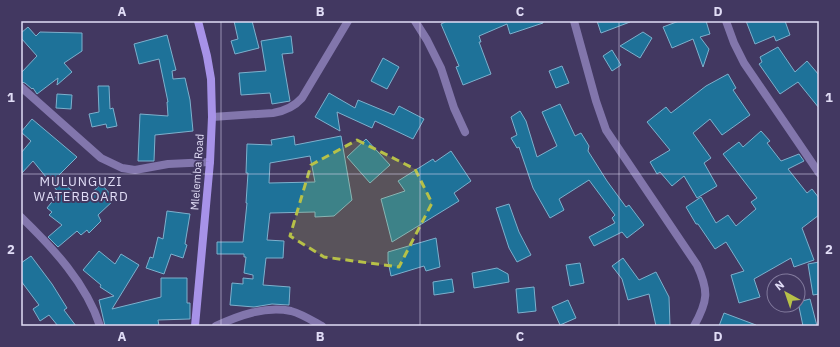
<svg xmlns="http://www.w3.org/2000/svg" width="840" height="347" font-family="'IBM Plex Sans',sans-serif">
<style>
.building{fill:#1e7299;stroke:#7db0cd;fill-rule:evenodd}
.lines{fill:none;stroke-linecap:round;stroke-linejoin:round}
.street{stroke:#8276ac;stroke-width:8}
.secondary{stroke:#a792e8;stroke-width:8}
.marked{fill:#b7c148;fill-opacity:0.2;stroke:#b7c148;stroke-width:3;stroke-dasharray:8 5;stroke-linejoin:round}
.grid{fill:none;stroke:#e1ddf6;stroke-width:1;stroke-opacity:0.55}
.labels{text-anchor:middle;dominant-baseline:central;stroke-width:4;stroke-linejoin:round;paint-order:stroke}
.street-label{font-size:11px;fill:#e1ddf6;stroke:#423861}
.quarter-label{font-size:13px;letter-spacing:1px;fill:#e1ddf6;stroke:#423861}
.neatline{fill:none;stroke:#e1ddf6;stroke-width:1.5}
.grid-label{font-size:13px;text-anchor:middle;font-weight:bold;fill:#e1ddf6}
</style>
<rect width="100%" height="100%" fill="#423861"/>
<g class="building">
<polygon points="234,21 252,21 259,48 235,54 231,41 238,39"/>
<polygon points="447,21 543,21 543,23 510,34 507,24 479,36 481,42 479,42 491,74 463,85 456,67 459,66 441,24"/>
<polygon points="597,21 630,21 630,22 601,33"/>
<polygon points="679,21 706,21 710,34 700,37 709,49 703,67 693,39 672,48 663,27"/>
<polygon points="746,21 785,21 790,35 776,41 774,36 755,44"/>
<polygon points="28,27 36,36 40,32 82,33 82,51 64,63 72,72 57,85 58,78 37,94 33,88 32,89 25,83 21,82 21,73 37,56 21,38 21,33"/>
<polygon points="643,32 652,38 640,58 620,46"/>
<polygon points="167,35 176,70 172,71 173,79 185,78 190,100 193,131 155,135 154,161 138,161 140,114 168,116 167,102 168,102 159,59 139,64 134,44"/>
<polygon points="291,36 293,53 282,54 290,101 272,104 270,93 241,95 239,73 266,71 261,41"/>
<polygon points="778,47 795,72 807,61 819,75 819,108 798,82 780,94 759,64 762,62 760,57"/>
<polygon points="612,50 621,65 612,71 603,56"/>
<polygon points="383,58 399,67 387,89 371,81"/>
<polygon points="562,66 569,83 556,88 549,71"/>
<polygon points="728,74 736,88 733,90 750,115 722,135 710,119 693,133 711,158 704,163 717,186 697,198 684,176 672,186 660,172 657,174 650,162 670,150 647,122 666,107 671,113 706,86"/>
<polygon points="98,86 109,86 110,109 113,108 117,126 107,128 106,124 92,127 89,114 99,112"/>
<polygon points="329,93 355,108 358,100 394,115 399,106 424,119 413,139 375,121 372,128 337,112 340,131 315,117"/>
<polygon points="57,94 72,95 71,109 56,108"/>
<polygon points="560,104 575,136 581,133 589,146 588,151 607,181 626,207 629,205 644,225 627,238 622,232 594,246 589,237 615,223 612,218 615,215 589,180 559,199 564,210 550,218 533,188 519,147 517,148 511,138 517,135 511,117 520,111 526,121 537,157 557,146 542,112"/>
<polygon points="32,119 77,157 56,178 84,200 101,184 115,199 98,215 101,221 89,233 87,230 81,235 77,231 58,247 48,237 62,225 49,215 52,212 47,208 59,193 33,161 21,174 21,153 31,141 21,132"/>
<polygon points="761,131 770,141 767,143 781,161 799,154 804,161 788,169 807,193 812,189 819,198 819,215 802,228 814,260 794,267 791,258 754,279 760,297 739,303 731,275 744,271 726,242 715,249 698,224 696,224 686,207 701,197 716,223 728,215 736,226 756,209 751,202 757,198 723,154 739,142 743,147"/>
<path d="M294 136 295 145 341 136 352 200 334 216 315 217V212L270 213 267 240 284 241 283 258H266L263 285 290 287 289 305 272 304 254 307 230 305 232 283 243 284V278L253 279V275L244 273 246 257H244V254H217V242H243L247 203H246L248 173H246L247 144 272 145 271 140ZM310 156 315 182 269 183 270 163Z"/>
<polygon points="366,139 390,165 370,183 347,157"/>
<polygon points="451,151 471,181 454,193 459,201 392,242 381,199 405,191 398,181 433,159 435,162"/>
<polygon points="509,204 519,232 531,255 517,262 509,248 496,208"/>
<polygon points="167,211 190,214 185,244 187,245 183,258 171,254 164,274 146,268 150,257 153,258 158,237 163,239"/>
<polygon points="436,238 440,267 426,271 424,266 391,276 388,261 388,252"/>
<polygon points="99,251 115,264 121,254 139,265 112,309 161,297 161,278 187,278 187,303 190,303 190,319 158,320 159,326 105,326 99,300 114,296 100,287 101,285 83,270"/>
<polygon points="31,256 52,284 67,308 64,310 76,326 58,326 49,315 40,321 33,309 39,305 21,281 21,263"/>
<polygon points="623,258 639,280 656,272 669,297 670,326 656,326 649,294 628,300 622,279 612,266"/>
<polygon points="819,262 819,294 813,295 808,264"/>
<polygon points="580,263 584,283 570,286 566,265"/>
<polygon points="497,268 508,274 509,282 474,288 472,273"/>
<polygon points="452,279 454,292 434,295 433,282"/>
<polygon points="534,287 536,311 518,313 516,289"/>
<polygon points="810,299 817,326 803,326 798,302"/>
<polygon points="568,300 576,318 560,325 552,307"/>
<polygon points="724,313 756,325 756,326 719,326"/>
</g>
<g class="lines">
<g class="street">
<polyline points="415,21 427,40 441,68 454,108 465,132"/>
<path d="M574 21 596 101 606 130 697 265C709 291 708 301 694 326"/>
<polyline points="726,21 734,43 744,63 819,173"/>
<polyline points="21,87 101,158 122,168 135,170 168,164 210,162"/>
<path d="M212 117 273 113C285 111 294 107 302 98L348 21"/>
<path d="M21 217C53 248 86 283 100 326"/>
<path d="M216 326C240 315 265 306 291 311 302 314 313 321 322 326"/>
</g>
<polyline class="secondary" points="195,326 210,162 212,117 211,79 207,56 198,21"/>
</g>
<path class="marked" d="M357 140 415 169 432 203 399 267 324 257 290 236 311 165Z"/>
<path class="grid" d="M221 21V326M420 21V326M619 21V326M21 174H819"/>
<g class="labels">
<g class="street-label">
<text transform="translate(197 172) rotate(-86)">Mlelemba Road</text>
</g>
<g class="quarter-label">
<text x="81" y="181">MULUNGUZI<tspan x="81" dy="15">WATERBOARD</tspan></text>
</g>
</g>
<rect width="840" height="347" fill="none" stroke="#423861" stroke-width="44"/>
<g transform="translate(786 293) rotate(320)"><circle r="19" fill="#423861" stroke="#827a9d"/>
<path d="M0-3L7 15L0 10L-7 15Z" fill="#b7c148"/>
<text y="-6" font-size="11" font-weight="bold" text-anchor="middle" fill="#e1ddf6">N</text>
</g>
<rect x="22" y="22" width="796" height="303" class="neatline"/>
<g class="grid-label">
<text x="122" y="16">A</text>
<text x="320" y="16">B</text>
<text x="520" y="16">C</text>
<text x="718" y="16">D</text>
<text x="11" y="102">1</text>
<text x="829" y="102">1</text>
<text x="11" y="254">2</text>
<text x="829" y="254">2</text>
<text x="122" y="341">A</text>
<text x="320" y="341">B</text>
<text x="520" y="341">C</text>
<text x="718" y="341">D</text>
</g>
</svg>
